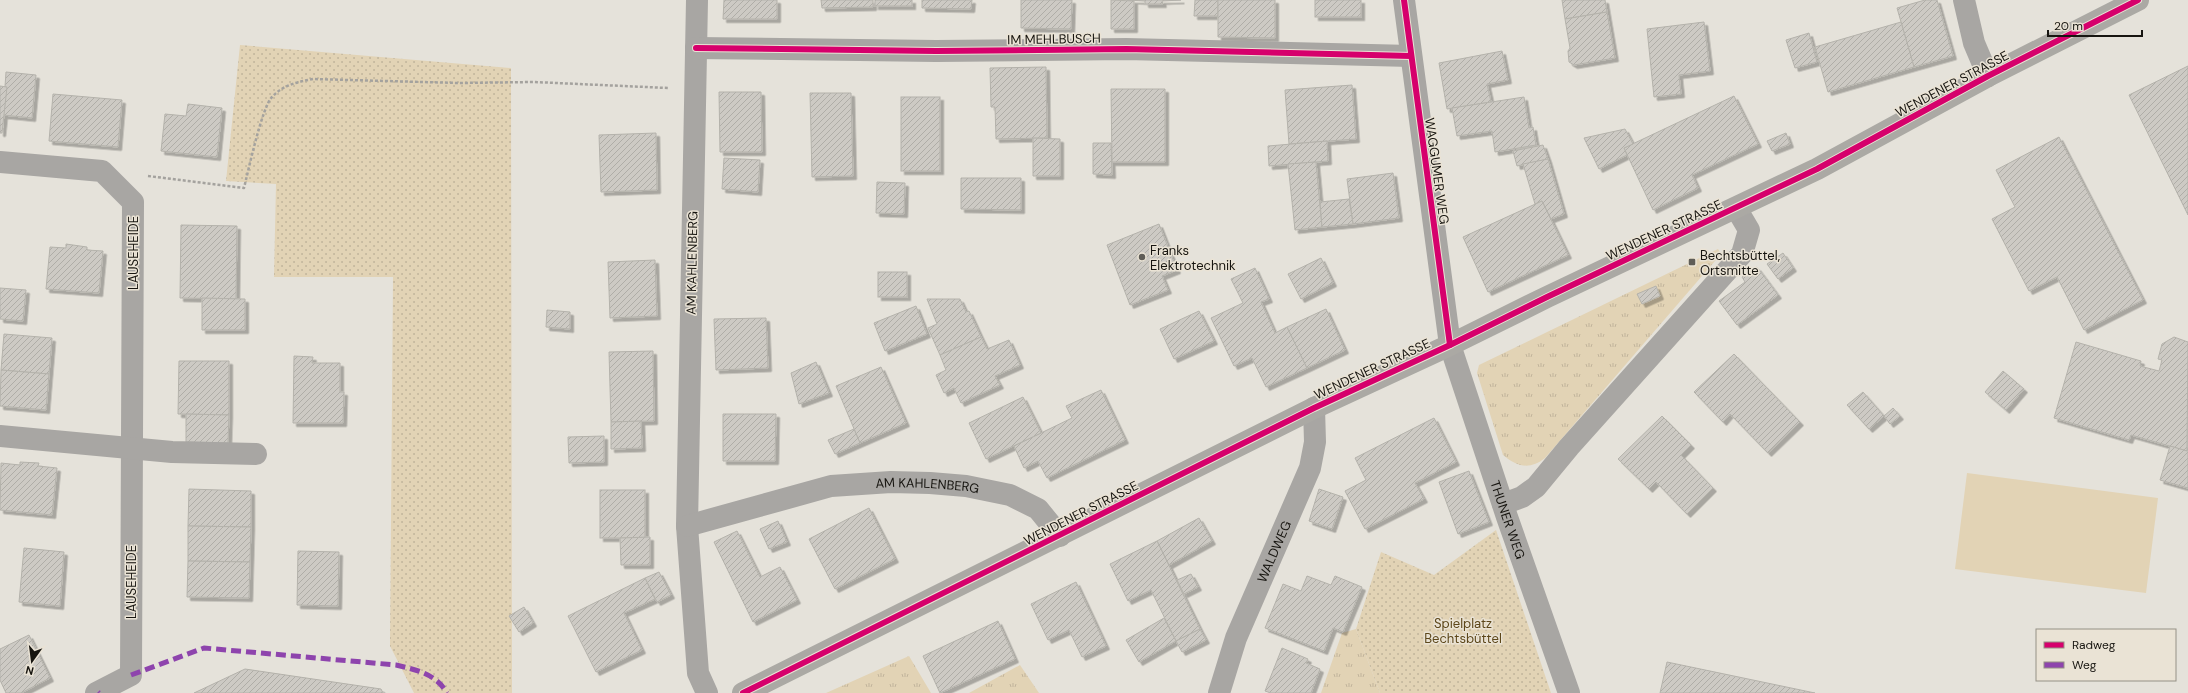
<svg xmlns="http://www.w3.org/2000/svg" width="2188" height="693" font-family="'DM Sans',sans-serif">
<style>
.grass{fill:url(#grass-tufts)}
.park{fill:url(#park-dots)}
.garden{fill:#e2d3b5}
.building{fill:url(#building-hatch);stroke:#b4b2ab;filter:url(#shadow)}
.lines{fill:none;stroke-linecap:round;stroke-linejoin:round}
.path{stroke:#a4a29e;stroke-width:2.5;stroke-dasharray:3 2;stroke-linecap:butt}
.minor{stroke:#a8a6a3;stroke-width:22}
.major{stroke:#aba9a4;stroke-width:22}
.quiet{stroke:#8e44ad;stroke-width:5;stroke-dasharray:10 5;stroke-linecap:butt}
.cycleway-casing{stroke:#eae3d5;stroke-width:8}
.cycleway{stroke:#d6006c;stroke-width:6}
.poi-dot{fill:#5f5d57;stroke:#eae3d5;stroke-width:1.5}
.labels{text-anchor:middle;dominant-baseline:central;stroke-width:3;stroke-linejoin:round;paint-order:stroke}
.street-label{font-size:13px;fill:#171510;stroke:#eae3d5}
.poi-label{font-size:13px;fill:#171510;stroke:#eae3d5;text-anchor:start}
.park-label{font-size:13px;fill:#5d471a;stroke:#eae3d5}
</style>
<defs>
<pattern id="grass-tufts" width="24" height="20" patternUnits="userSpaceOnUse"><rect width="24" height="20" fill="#e2d3b5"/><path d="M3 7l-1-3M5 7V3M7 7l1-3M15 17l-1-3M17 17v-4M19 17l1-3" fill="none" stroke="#c1b49b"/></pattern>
<pattern id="park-dots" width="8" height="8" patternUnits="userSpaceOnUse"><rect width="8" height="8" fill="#e2d3b5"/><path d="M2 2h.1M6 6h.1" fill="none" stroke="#c1b49b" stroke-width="1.8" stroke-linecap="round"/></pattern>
<pattern id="building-hatch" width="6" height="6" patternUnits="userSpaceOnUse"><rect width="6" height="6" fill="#cdcac4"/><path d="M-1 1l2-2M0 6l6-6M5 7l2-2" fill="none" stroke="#afada7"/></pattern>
<filter id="shadow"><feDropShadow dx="3.5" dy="3.5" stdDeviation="0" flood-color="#0004"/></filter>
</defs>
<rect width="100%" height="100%" fill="#e5e2da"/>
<g class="grass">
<path d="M1718 249 1721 254 1545 458C1530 470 1517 467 1503 455L1477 373 1479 365Z"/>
<polygon points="1356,629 1380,693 1321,693 1342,633"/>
<polygon points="909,656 931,693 826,693"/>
<polygon points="1020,665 1039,693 969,693"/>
</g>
<g class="park">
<polygon points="240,45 511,68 512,693 414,693 390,646 393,277 274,277 276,184 226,181"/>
<polygon points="1496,530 1551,693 1380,693 1356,629 1381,552 1434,575"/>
</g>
<polygon class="garden" points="1967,473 2158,498 2146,593 1955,569"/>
<g class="building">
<polygon points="724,0 777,0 777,19 723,19"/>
<polygon points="821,0 873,0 873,7 822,8"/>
<rect x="875" y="0" width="37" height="6"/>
<polygon points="922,0 972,0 971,9 922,8"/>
<polygon points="1021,0 1072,0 1071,29 1021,28"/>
<polygon points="1111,0 1134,1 1134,29 1111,29"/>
<polygon points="1127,0 1181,0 1162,1 1163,4 1145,4 1145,1"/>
<polygon points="1195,0 1218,0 1218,16 1194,16"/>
<polygon points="1218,0 1275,0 1275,38 1218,37"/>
<rect x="1315" y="0" width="46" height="17"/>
<polygon points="1562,0 1605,0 1607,12 1565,19"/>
<polygon points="1925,0 1937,0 1953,56 1914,67 1897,8"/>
<polygon points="1607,12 1615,58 1574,65 1569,62 1568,51 1570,48 1565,19"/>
<polygon points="1704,22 1710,71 1679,75 1681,94 1654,97 1647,29"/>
<polygon points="1901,22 1914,67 1828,92 1815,47"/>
<polygon points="1809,33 1817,62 1795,68 1786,40"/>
<polygon points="1502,51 1508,80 1487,84 1491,102 1447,109 1439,63"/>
<polygon points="2188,66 2188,215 2129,95"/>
<polygon points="1046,67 1047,138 996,139 995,107 991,107 990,68"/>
<polygon points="6,72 36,75 32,118 3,115"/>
<polygon points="1352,85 1356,139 1289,144 1285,90"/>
<polygon points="0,86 7,87 2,133 0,133"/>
<polygon points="1111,89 1165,89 1165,162 1112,162"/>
<polygon points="719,92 761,92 762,152 720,152"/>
<polygon points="810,93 851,93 853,176 812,177"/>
<polygon points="53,94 122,100 118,147 49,141"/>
<polygon points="1734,96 1758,144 1692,175 1698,188 1653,210 1624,148"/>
<rect x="901" y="97" width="39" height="74"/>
<polygon points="1524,97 1529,128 1533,127 1536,145 1495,152 1492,131 1457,136 1452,108"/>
<polygon points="188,104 222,108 217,157 161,151 165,114 186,116"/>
<polygon points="1625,129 1633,144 1624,148 1627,155 1599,169 1584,138"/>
<polygon points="656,133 657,190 601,192 599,135"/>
<polygon points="1786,133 1790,144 1772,151 1767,141"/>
<polygon points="2059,137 2143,300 2084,330 2057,277 2029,291 1992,219 2015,207 1996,170"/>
<polygon points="1033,138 1060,139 1060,176 1033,176"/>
<polygon points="1327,141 1328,161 1269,166 1268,146"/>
<polygon points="1093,143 1111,143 1112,175 1093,174"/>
<polygon points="1543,145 1548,159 1517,166 1513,151"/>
<polygon points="724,158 760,160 758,192 722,189"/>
<polygon points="1548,159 1564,214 1551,219 1542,201 1535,204 1523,164"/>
<polygon points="1316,162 1322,227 1295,230 1288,164"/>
<polygon points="1393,173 1399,218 1353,224 1347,179"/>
<polygon points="961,178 1021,178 1021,210 961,209"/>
<polygon points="877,182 905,183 904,214 876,213"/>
<polygon points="1349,199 1353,224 1322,227 1320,202"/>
<polygon points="1542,201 1568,255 1488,292 1463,237"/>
<polygon points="1159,224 1177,270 1162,276 1168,290 1130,305 1107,245"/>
<polygon points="181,225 237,226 236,299 180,298"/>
<polygon points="66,244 87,247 87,250 103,251 99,293 46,289 50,247 66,248"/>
<polygon points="1783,253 1793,268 1778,279 1767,264"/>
<polygon points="1321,258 1333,283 1301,299 1288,274"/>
<polygon points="655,260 657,316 610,318 608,262"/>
<polygon points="1757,267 1778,295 1737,325 1719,301 1745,282 1742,277"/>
<polygon points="1255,268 1269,299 1261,302 1275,333 1287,327 1307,368 1266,387 1252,358 1234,366 1211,318 1243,303 1231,279"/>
<rect x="878" y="272" width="29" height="25"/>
<polygon points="1656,286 1660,296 1642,304 1637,294"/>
<polygon points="0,288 26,290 23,321 0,319"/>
<polygon points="202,298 245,299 245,330 202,330"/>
<polygon points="927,299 960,299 966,312 969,311 981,337 940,355 928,328 937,324"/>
<polygon points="916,306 927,334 885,351 874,323"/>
<polygon points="1326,309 1345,350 1307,368 1287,327"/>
<polygon points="547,310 570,312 570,329 546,327"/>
<polygon points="1199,311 1214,341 1174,359 1160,329"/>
<polygon points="766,318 768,368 716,370 714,319"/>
<polygon points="4,334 52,338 49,374 1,370"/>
<polygon points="981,337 987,349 1009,340 1020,365 995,376 1000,385 961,403 954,388 944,393 936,375 946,370 940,355"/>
<polygon points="2174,337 2188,342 2187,451 2131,435 2129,440 2054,418 2076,342 2141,361 2140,366 2159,371 2162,360 2158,359 2162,344"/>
<polygon points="653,351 654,421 611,422 609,352"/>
<polygon points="1734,354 1800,422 1768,453 1730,414 1723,422 1694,392"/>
<polygon points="294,356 313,357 312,363 340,363 340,392 344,392 343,423 293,423"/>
<polygon points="179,361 229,361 229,415 178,414"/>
<polygon points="816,362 829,393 799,404 791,373"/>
<polygon points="881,367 906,423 860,443 836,386"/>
<polygon points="1,370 49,374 46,410 0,406"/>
<polygon points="2003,371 2024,389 2006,410 1985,392"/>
<polygon points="1101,390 1125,440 1047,478 1038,461 1024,468 1014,446 1072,418 1066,406"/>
<polygon points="1863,392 1884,416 1869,429 1847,405"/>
<polygon points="1023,397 1041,433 986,459 969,423"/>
<polygon points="1893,408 1900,416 1890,424 1884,416"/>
<polygon points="186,414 229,415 228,443 186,442"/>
<polygon points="723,414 776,414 775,461 723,461"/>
<polygon points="1662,416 1691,445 1681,455 1713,488 1687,514 1656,482 1649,489 1618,459"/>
<polygon points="1434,418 1456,462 1415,483 1424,499 1365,529 1345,491 1366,480 1355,458"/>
<polygon points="641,421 642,448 611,449 611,422"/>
<polygon points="854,429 860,443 835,454 828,440"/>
<polygon points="604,436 604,462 569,463 568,437"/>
<polygon points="2170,446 2187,451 2188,448 2188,488 2160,480"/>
<polygon points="20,462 39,463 38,466 57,468 52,515 0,510 1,463 20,465"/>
<polygon points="1469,471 1489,522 1458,534 1439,482"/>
<polygon points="189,489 251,491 251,527 188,526"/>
<polygon points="1319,489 1343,497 1332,529 1309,521"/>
<rect x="600" y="490" width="45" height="48"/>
<polygon points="869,508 895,559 835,589 809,539"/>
<polygon points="1199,518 1212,541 1169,565 1157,541"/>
<polygon points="778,521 787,542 769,549 760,529"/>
<polygon points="188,526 251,527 250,562 188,561"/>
<polygon points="737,531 760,577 780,567 797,600 753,622 714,542"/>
<polygon points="650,537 650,565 621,565 620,538"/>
<polygon points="1157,541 1200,629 1176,641 1151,590 1128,601 1110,564"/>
<polygon points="24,548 64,552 60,606 19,602"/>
<polygon points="298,551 339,552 338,606 297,605"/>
<polygon points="188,561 250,562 249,598 187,597"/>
<polygon points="659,572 671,595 657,602 645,578"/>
<polygon points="1191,574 1198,587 1184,594 1177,580"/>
<polygon points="1307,576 1331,585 1335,576 1362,587 1343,632 1333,628 1324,651 1265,628 1283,584 1301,591"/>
<polygon points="645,578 655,599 624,613 642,650 596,672 568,616"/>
<polygon points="1076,582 1106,646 1082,657 1069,630 1048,640 1031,604"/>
<polygon points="524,607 533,623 519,632 509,616"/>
<polygon points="1164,618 1176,641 1139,662 1126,640"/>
<polygon points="998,621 1015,659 940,693 923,656"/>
<polygon points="1200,629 1206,640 1182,652 1176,641"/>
<polygon points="29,635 50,678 21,693 6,693 0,680 0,649"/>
<polygon points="1282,648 1308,659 1306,663 1320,669 1311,693 1271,693 1265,691"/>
<polygon points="1667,662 1815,693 1660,693"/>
<polygon points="245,669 381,689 383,693 194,693"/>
</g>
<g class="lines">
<path class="path" d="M148 176 244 188C248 172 262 107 272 97 283 85 297 82 313 79L459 83 534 82 668 88"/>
<g class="minor">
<polyline points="697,0 687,526 698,673 707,693"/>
<path id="s1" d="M1404 0 1450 345 1507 517 1569 693"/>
<polyline points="1964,0 1974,43 1988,76"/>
<polyline points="696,48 936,51 1126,49 1411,56"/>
<polyline points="0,162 102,171 133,202 131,675 96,693"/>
<polyline points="0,436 172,452 256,454"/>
<polyline points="1503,504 1522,497 1536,487 1569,447 1742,254 1749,230 1736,208"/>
<path id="s2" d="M687 526 831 486 891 482 930 483 966 486 1010 495 1038 509 1060 536"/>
<path id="s3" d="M1219 693 1236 638 1310 468 1315 442 1314 408"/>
</g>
<polyline class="major" points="743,693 1314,408 1450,345 1547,297 1817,169 1988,76 2138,0"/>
<g class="quiet">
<path d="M131 675 204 648 396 665C417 670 436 674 447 693"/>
<polyline points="98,692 99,693"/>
</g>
<g class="cycleway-casing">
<g id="cycleway">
<polyline points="1404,0 1450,345"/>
<polyline points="696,48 936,51 1126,49 1411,56"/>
<polyline points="743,693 1314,408 1450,345 1547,297 1817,169 1988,76 2138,0"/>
</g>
</g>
<use href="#cycleway" class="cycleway"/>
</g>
<g class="poi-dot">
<circle cx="1142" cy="257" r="4"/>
<rect x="1688" y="258" width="8" height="8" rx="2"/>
</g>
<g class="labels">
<g class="street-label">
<text transform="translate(1054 39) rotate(-1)">IM MEHLBUSCH</text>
<text transform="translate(1952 84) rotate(-28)">WENDENER STRASSE</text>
<text transform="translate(1437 171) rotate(82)">WAGGUMER WEG</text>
<text transform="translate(1664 230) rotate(-25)">WENDENER STRASSE</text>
<text transform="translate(133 253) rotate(-90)">LAUSEHEIDE</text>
<text transform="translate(692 263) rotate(-89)">AM KAHLENBERG</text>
<text transform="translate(1372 369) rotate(-25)">WENDENER STRASSE</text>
<text stroke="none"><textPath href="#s2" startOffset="246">AM KAHLENBERG</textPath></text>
<text transform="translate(1081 513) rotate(-27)">WENDENER STRASSE</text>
<text stroke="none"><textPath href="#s1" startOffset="532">THUNER WEG</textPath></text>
<text stroke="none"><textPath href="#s3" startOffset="152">WALDWEG</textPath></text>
<text transform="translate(131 582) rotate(-90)">LAUSEHEIDE</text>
</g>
<g class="poi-label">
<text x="1150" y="250">Franks<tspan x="1150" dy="15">Elektrotechnik</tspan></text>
<text x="1700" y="255">Bechtsbüttel,<tspan x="1700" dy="15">Ortsmitte</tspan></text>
</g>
<g class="park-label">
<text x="1463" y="623">Spielplatz<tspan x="1463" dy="15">Bechtsbüttel</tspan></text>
</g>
</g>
<rect x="2036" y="629" width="140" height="52" fill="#eae3d5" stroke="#969186"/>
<rect x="2044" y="642" width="20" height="6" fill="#d6006c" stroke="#969186"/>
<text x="2072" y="649" font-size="12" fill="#171510">Radweg</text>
<rect x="2044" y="662" width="20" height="6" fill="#8e44ad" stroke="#969186"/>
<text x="2072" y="669" font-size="12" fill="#171510">Weg</text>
<g transform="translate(32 661) rotate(194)" stroke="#eae3d5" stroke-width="3" paint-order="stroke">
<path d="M0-3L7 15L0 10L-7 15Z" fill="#171510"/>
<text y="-6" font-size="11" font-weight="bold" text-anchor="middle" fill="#171510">N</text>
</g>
<path d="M2048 30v6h94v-6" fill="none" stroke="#171510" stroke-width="2"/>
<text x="2054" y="30" font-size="12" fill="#171510" stroke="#eae3d5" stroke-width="3" paint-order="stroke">20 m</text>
</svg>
